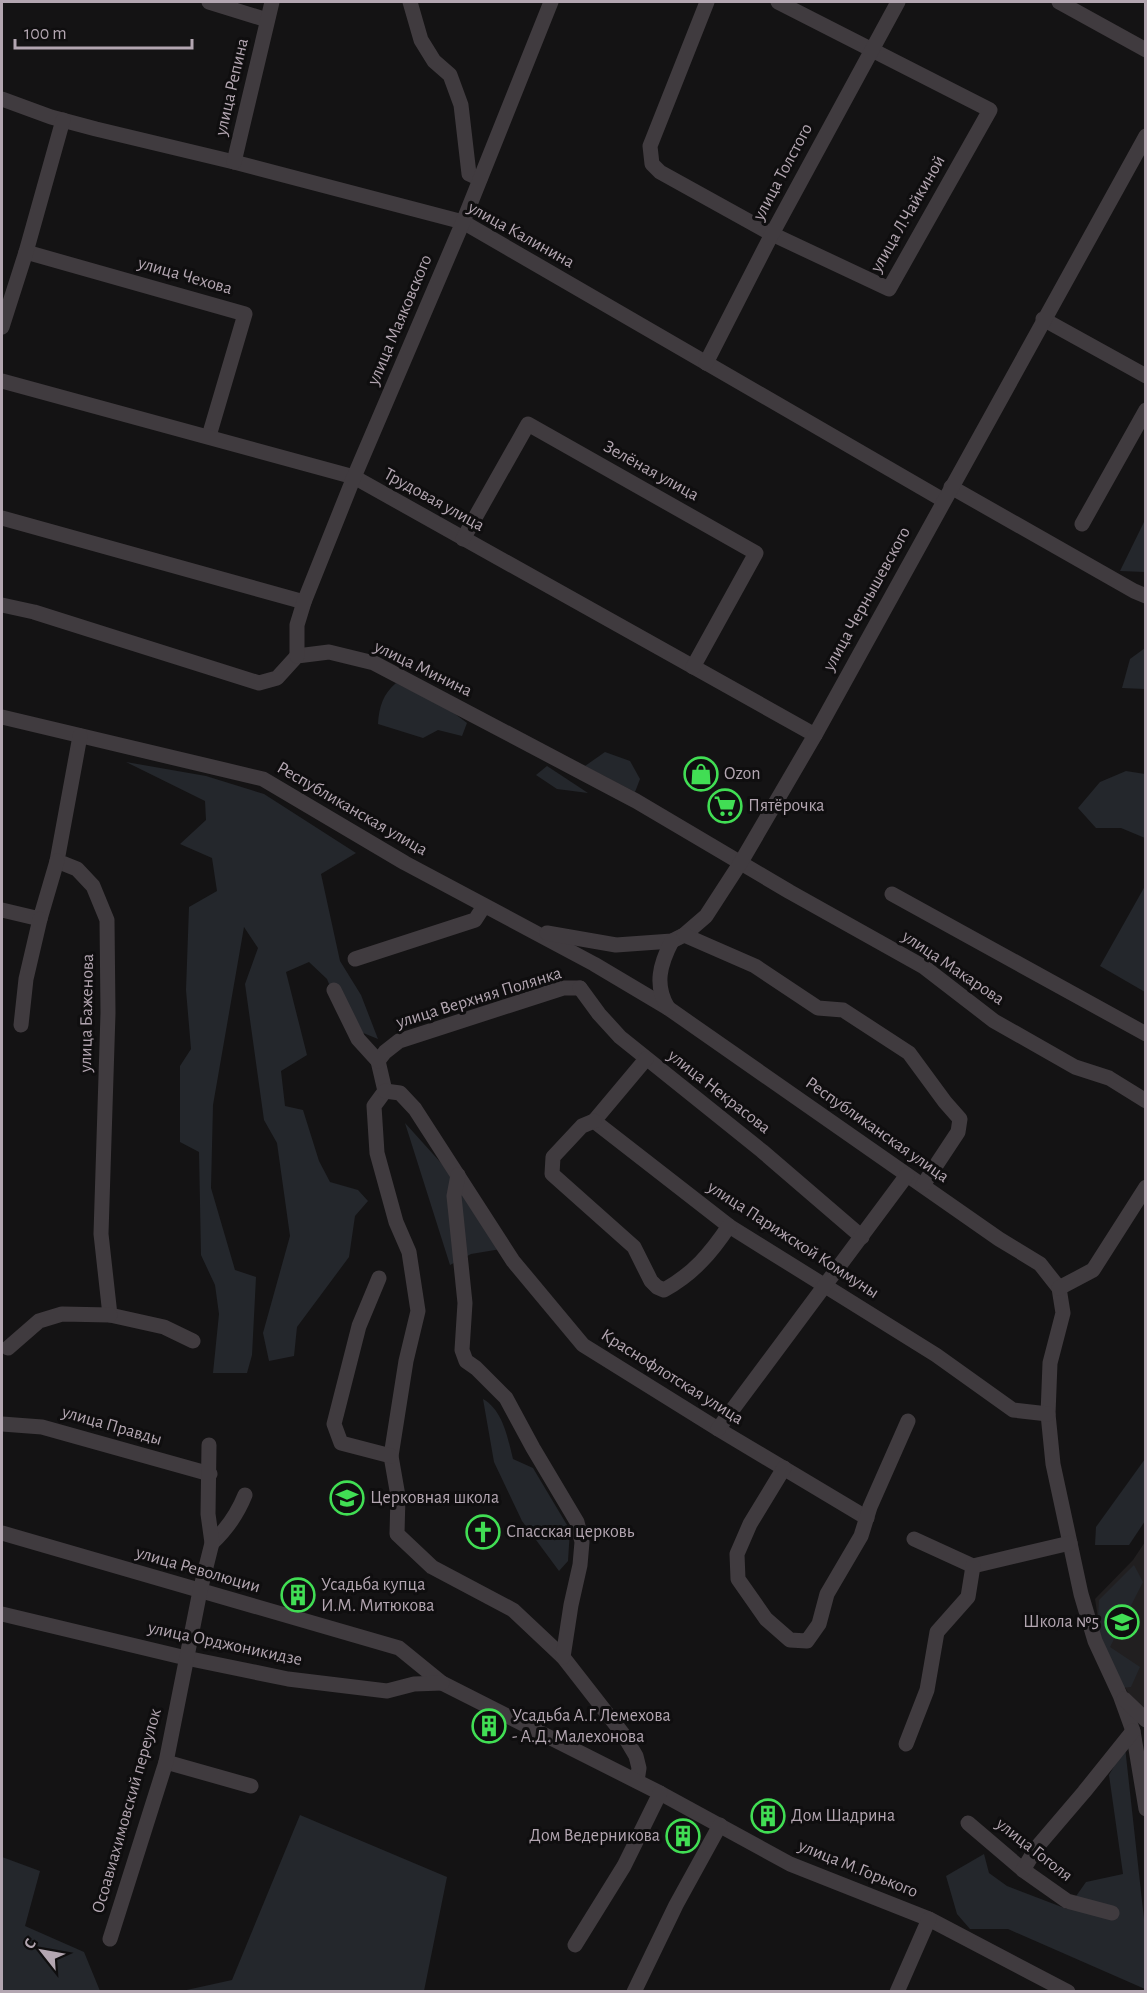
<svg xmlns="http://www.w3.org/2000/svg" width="1147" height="1993" font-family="'Alegreya Sans',sans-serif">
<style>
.built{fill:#211f20}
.green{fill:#24272c}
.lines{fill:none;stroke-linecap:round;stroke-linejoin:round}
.minor{stroke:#403b3f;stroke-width:15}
.labels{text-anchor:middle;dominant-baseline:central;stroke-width:6;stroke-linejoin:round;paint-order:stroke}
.street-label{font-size:18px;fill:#b3a6b1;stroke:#0f0e0f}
.poi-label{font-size:18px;fill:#b3a6b1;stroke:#0f0e0f;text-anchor:start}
</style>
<rect width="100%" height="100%" fill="#141314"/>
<polygon class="built" points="1145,1542 1145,1716 1133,1702 1102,1644 1095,1599 1133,1560"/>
<g class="green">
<polygon points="1145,520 1145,572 1120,571"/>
<polygon points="1145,648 1145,689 1122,688 1130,659"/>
<path d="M396 683 446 707 467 723 462 736 438 730 423 738 378 724C379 707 383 694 396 683Z"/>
<polygon points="605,752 630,761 640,779 635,792 585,766"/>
<polygon points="126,762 206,776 264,794 356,853 321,874 340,961 361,995 378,1039 346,1026 327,979 309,962 286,972 307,1055 281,1071 285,1106 303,1110 319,1161 330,1182 358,1190 368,1201 355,1216 349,1257 297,1327 294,1356 269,1361 263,1333 290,1236 277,1143 264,1120 245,984 258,948 244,927 213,1105 211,1188 235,1270 256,1277 252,1355 247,1373 213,1373 219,1314 215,1285 201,1255 199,1152 180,1142 180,1066 191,1049 186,990 189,907 217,891 212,858 180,844 206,820 205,801"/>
<polygon points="547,766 588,793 557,789 536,775"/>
<polygon points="1126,771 1145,774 1145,838 1121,828 1096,828 1078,808 1100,782"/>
<polygon points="1145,886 1145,992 1100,966"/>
<polygon points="405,1123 451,1174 501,1249 471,1254 450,1265"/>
<path d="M483 1399C503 1410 508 1439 513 1459L533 1468 570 1530 568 1561 559 1571 522 1521 494 1462Z"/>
<polygon points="1145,1459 1145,1521 1129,1545 1095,1545 1096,1527"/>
<polygon points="1134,1565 1143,1582 1110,1647 1140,1667 1131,1687 1122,1688 1097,1634 1099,1600"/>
<polygon points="1125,1747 1145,1928 1145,1989 1008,1929 970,1929 957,1914 946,1876 984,1854 989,1873 1007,1886 1067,1909 1086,1882 1123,1874 1109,1775"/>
<polygon points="300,1815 447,1877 424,1991 182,1991 232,1980"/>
<polygon points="2,1857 40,1871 25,1926 84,1952 100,1991 2,1991"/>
</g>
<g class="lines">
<g class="minor">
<polyline points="209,2 267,20"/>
<polyline points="410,2 421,40 434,61 450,75 461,105 469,174 480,179"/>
<polyline points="707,2 650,146 652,164 660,172 772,234 889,289 990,110 778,2"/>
<polyline points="1059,2 1146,50"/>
<polyline points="2,99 51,117 96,129 234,162 463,222 943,500"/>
<polyline points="234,162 272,2"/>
<polyline points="26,252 245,314 209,436"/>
<polyline points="1043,319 1146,376"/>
<polyline points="2,327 26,252 63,120"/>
<polyline points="706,363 772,234 898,2"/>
<polyline points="2,381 354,477 815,735"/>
<polyline points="951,487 1134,591 1146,596"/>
<polyline points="2,518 304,602"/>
<polyline points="1082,524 1146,410"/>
<polyline points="463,539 528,424 756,553 693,667"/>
<polyline points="2,605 34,612 259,683 277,678 297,656 329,652 374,663 636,801 790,892 924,967 994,1021 1075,1067 1109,1078 1146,1101"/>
<polyline points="297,656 297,625 304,602 354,477 463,222 551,2"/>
<polyline points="2,717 263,779 405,863 594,964 668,1008 999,1239 1040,1264 1059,1288 1063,1313 1050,1363 1048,1414 1053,1464 1081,1594 1095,1641 1120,1695 1133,1731 1146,1809"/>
<polyline points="80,736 57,861 77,869 93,886 107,920 108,1013 101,1234 110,1315 164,1327 193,1341"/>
<polyline points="892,894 1146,1034"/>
<polyline points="2,910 40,919 57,861"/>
<polyline points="547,933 616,945 672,941 684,935 706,916 741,862 815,735 1146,136"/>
<polyline points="684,935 755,966 818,1008 843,1010 909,1053 945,1102 960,1119 958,1132 923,1185"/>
<polyline points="355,959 475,920 484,906"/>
<polyline points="580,988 563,988 399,1041 385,1052 378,1061 385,1091 374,1106 377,1153 396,1222 409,1252 418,1311 406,1361 391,1456 398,1496 397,1534 432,1567 513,1610 563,1657 623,1734 636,1756 639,1768 637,1781"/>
<polyline points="580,988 599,1014 620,1037 762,1151 862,1237"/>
<polyline points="334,990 358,1039 378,1061"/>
<path d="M668 1008C654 985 660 964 672 941"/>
<polyline points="21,1025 26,979 40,919"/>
<polyline points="646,1059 594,1121 729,1226 936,1355 1013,1410 1048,1414"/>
<polyline points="385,1091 400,1093 415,1109 513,1261 583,1345 718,1429 867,1518"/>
<path d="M594 1121 582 1126 553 1157 552 1174 634 1247 651 1281 657 1287 664 1290C693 1274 711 1253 729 1226"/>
<polyline points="458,1175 454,1196 465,1303 462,1350 466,1361 476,1368 506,1398 533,1448 577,1522 582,1542 580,1565 571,1605 563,1657"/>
<polyline points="379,1278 359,1326 334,1424 341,1443 391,1456"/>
<polyline points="1059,1288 1093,1270 1146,1187"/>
<polyline points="8,1348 39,1321 62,1314 110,1315"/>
<polyline points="2,1424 42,1427 210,1474"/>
<polyline points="718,1429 907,1175"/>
<polyline points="784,1468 750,1524 737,1554 738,1579 766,1619 790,1640 807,1641 819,1624 827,1594 861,1536 870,1507 908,1421"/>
<polyline points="2,1533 399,1648 442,1683 660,1793 790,1864 929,1919 1068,1992"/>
<polyline points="914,1539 973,1566 1070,1543"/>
<path d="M212 1543C227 1529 237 1515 245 1495"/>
<polyline points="2,1614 186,1658 288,1679 387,1691 414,1684 442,1683"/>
<polyline points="1124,1699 1146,1720"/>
<polyline points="906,1744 927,1690 937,1632 968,1597 973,1566"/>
<polyline points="166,1762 251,1786"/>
<polyline points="968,1823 1023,1870 1067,1901 1112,1913"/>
<polyline points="1023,1870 1037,1847 1084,1792 1133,1731"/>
<polyline points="110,1939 166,1762 200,1591 212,1543 208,1514 209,1445"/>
<polyline points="575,1945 624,1866 660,1793"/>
<polyline points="634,1992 676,1905 720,1825"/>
<polyline points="897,1992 929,1919"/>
</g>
</g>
<defs>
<g id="shop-ring" transform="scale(1.725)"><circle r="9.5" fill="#0f0e0f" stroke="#41de54" stroke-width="1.5"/><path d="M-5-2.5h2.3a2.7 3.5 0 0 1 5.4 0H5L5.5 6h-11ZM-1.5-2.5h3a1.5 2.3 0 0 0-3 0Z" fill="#41de54"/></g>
<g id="supermarket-ring" transform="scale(1.725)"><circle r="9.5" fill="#0f0e0f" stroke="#41de54" stroke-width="1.5"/><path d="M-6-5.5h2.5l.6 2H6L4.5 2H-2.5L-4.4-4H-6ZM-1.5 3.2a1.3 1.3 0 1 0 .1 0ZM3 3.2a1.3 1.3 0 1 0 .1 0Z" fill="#41de54"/></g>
<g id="school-ring" transform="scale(1.725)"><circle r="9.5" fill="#0f0e0f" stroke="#41de54" stroke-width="1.5"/><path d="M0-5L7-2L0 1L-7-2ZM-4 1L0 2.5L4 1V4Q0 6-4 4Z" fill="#41de54"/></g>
<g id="church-ring" transform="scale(1.725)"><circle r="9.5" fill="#0f0e0f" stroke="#41de54" stroke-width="1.5"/><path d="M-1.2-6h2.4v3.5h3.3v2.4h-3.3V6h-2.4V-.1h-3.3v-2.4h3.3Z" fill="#41de54"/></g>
<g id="building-ring" transform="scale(1.725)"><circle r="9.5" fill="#0f0e0f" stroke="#41de54" stroke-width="1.5"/><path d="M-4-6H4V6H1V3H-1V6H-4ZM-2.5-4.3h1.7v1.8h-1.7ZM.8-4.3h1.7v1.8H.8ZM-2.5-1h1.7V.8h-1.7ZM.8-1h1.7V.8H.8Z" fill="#41de54"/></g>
</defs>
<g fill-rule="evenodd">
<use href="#shop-ring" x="701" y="774"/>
<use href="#supermarket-ring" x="725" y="806"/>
<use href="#school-ring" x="347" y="1498"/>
<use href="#church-ring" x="483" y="1532"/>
<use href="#building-ring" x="298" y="1595"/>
<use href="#school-ring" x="1122" y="1622"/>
<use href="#building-ring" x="489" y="1726"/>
<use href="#building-ring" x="768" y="1816"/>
<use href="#building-ring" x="683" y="1836"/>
</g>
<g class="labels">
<g class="street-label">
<text transform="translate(232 87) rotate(-77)">улица Репина</text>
<text transform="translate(783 172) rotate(-62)">улица Толстого</text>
<text transform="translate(908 214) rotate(-60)">улица Л.Чайкиной</text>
<text transform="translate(521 235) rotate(29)">улица Калинина</text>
<text transform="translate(185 276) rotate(16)">улица Чехова</text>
<text transform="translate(400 320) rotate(-67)">улица Маяковского</text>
<text transform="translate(651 471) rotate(29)">Зелёная улица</text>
<text transform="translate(434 500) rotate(29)">Трудовая улица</text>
<text transform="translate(867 599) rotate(-61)">улица Чернышевского</text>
<text transform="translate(423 669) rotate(26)">улица Минина</text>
<text transform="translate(352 809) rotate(30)">Республиканская улица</text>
<text transform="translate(953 968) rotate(34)">улица Макарова</text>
<text transform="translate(479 998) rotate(-17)">улица Верхняя Полянка</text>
<text transform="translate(87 1013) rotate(-89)">улица Баженова</text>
<text transform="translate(719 1092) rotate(38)">улица Некрасова</text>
<text transform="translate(877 1130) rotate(35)">Республиканская улица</text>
<text transform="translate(793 1240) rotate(33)">улица Парижской Коммуны</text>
<text transform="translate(672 1377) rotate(32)">Краснофлотская улица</text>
<text transform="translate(112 1426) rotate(16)">улица Правды</text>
<text transform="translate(198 1570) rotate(16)">улица Революции</text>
<text transform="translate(225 1644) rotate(12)">улица Орджоникидзе</text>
<text transform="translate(127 1811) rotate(-74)">Осоавиахимовский переулок</text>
<text transform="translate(1034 1850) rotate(38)">улица Гоголя</text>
<text transform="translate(858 1869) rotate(22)">улица М.Горького</text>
</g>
<g class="poi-label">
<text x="724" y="774">Ozon</text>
<text x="748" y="806">Пятёрочка</text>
<text x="370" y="1498">Церковная школа</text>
<text x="506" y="1532">Спасская церковь</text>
<text x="321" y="1585">Усадьба купца<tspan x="321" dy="21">И.М. Митюкова</tspan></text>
<text x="1099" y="1622" text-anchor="end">Школа №5</text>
<text x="512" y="1716">Усадьба А.Г. Лемехова<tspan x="512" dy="21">- А.Д. Малехонова</tspan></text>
<text x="791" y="1816">Дом Шадрина</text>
<text x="660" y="1836" text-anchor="end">Дом Ведерникова</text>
</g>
</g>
<rect width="1147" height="1993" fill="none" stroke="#b3a6b1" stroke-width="6"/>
<g transform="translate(42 1951) rotate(301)" stroke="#0f0e0f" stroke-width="4.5" paint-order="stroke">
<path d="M0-4.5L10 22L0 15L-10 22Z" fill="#b3a6b1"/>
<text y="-9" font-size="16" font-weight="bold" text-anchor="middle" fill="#b3a6b1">С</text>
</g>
<path d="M15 39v9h177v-9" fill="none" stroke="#b3a6b1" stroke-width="3"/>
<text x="24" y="39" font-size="18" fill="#b3a6b1" stroke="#0f0e0f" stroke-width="4.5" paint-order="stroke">100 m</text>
</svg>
